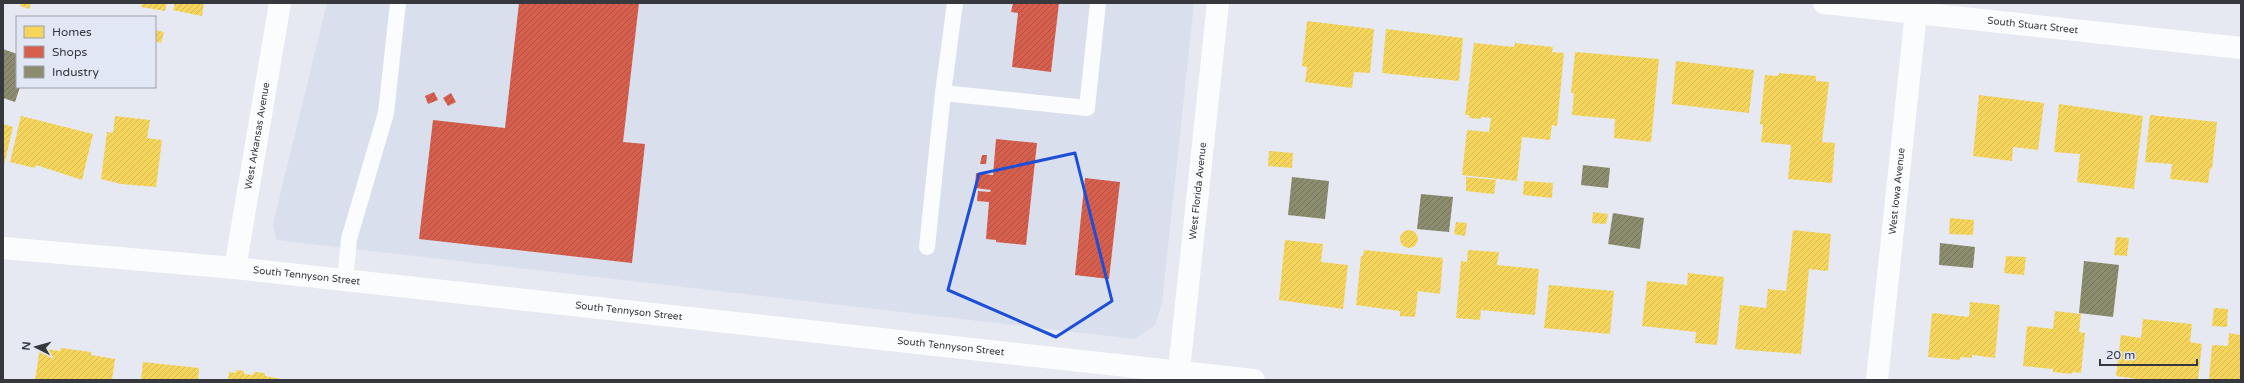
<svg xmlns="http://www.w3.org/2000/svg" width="2244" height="383" font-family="'Varela Round',sans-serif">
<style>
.built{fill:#dadfee}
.homes{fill:url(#homes-hatch)}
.shops{fill:url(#shops-hatch)}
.industry{fill:url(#industry-hatch)}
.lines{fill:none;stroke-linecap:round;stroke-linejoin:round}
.service{stroke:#fbfcfd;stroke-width:16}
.minor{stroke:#fbfcfd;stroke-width:22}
.tertiary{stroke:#fbfcfd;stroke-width:22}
.marked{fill:none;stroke:#1d4ed8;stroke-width:3;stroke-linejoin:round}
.labels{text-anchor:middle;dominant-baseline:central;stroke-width:4;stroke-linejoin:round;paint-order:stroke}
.street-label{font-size:10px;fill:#36383e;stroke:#e1e7f5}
</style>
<defs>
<pattern id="homes-hatch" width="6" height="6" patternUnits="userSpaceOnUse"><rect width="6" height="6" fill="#f6d55c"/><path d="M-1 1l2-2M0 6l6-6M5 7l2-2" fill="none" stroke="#d4b851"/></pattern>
<pattern id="shops-hatch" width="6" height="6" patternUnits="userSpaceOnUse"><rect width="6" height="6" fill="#d6604d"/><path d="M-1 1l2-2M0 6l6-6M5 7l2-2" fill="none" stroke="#ae5041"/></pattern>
<pattern id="industry-hatch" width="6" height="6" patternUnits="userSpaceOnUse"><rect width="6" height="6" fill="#8c8c6e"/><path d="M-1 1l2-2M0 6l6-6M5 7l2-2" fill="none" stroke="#73735c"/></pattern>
</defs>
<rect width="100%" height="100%" fill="#e6e9f1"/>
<polygon class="built" points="327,3 1194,3 1162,303 1155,325 1135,339 276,240 273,224"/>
<g class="homes">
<polygon points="21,3 31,3 29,9 20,6"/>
<polygon points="142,3 167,3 165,11 141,7"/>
<polygon points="175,3 204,3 202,16 173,10"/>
<polygon points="1307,21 1374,29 1370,73 1354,72 1352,88 1305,82 1307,67 1302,66"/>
<polygon points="1386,29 1463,38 1459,81 1382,73"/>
<polygon points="155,30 164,32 161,43 155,41"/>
<polygon points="1474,43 1514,47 1515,43 1553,47 1552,52 1564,53 1557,126 1552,125 1550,140 1522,137 1517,181 1462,175 1467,130 1489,132 1491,118 1481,117 1481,119 1469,118 1469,115 1465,115"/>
<polygon points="1575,52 1659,59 1651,142 1614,138 1615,119 1572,115 1574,93 1571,93"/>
<polygon points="1676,61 1754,70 1749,113 1672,104"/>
<polygon points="1779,73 1816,76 1816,81 1829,82 1822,142 1835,143 1832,183 1788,179 1791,145 1761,142 1763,125 1760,124 1765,75 1778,76"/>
<polygon points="1979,95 2044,103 2038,150 2013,147 2012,161 1973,156"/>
<polygon points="2059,104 2143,116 2134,189 2077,182 2080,154 2054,152"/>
<polygon points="2150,115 2217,122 2212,169 2210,168 2208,183 2170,179 2172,164 2145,162"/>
<polygon points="21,116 93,134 82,180 36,165 35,168 10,162"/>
<polygon points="115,116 150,120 147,138 162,140 156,187 121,184 101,179 107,132 113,133"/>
<polygon points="3,124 13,127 4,165 3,165"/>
<polygon points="1269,151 1293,153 1292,168 1268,166"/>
<polygon points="1466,177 1496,180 1494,194 1466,191"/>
<polygon points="1524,181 1553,183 1552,198 1523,195"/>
<polygon points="1593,212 1608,214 1606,224 1592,223"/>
<polygon points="1950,218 1974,220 1973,235 1949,234"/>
<polygon points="1456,222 1467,223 1465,236 1454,234"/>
<polygon points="1793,230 1831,234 1828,271 1809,269 1801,354 1735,349 1740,305 1766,308 1768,289 1786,291"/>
<circle cx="1409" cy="239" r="9"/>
<polygon points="2116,237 2129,238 2127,256 2114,255"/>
<polygon points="1285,240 1323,244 1321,262 1348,265 1343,309 1279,300"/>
<polygon points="1364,250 1443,258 1440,294 1418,291 1415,317 1400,316 1400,311 1356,305 1361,256 1363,256"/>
<polygon points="1468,250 1499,252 1497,265 1539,269 1535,315 1481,310 1480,320 1456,318 1461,261 1467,262"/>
<polygon points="2006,256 2026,257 2024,275 2004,273"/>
<polygon points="1688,273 1724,277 1717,345 1695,343 1696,332 1642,326 1647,281 1687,285"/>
<polygon points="1549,285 1614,291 1610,334 1544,328"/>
<polygon points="1970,302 2000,305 1995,358 1972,355 1972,358 1960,357 1960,360 1928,357 1932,313 1969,317"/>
<polygon points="2214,308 2228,309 2227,327 2212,326"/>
<polygon points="2055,311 2081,314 2079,332 2085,333 2081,373 2073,372 2072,374 2053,372 2053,369 2023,366 2027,326 2053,329"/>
<polygon points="2143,319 2192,324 2190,342 2202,344 2198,380 2144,380 2116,376 2121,335 2141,338"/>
<polygon points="2229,333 2241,335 2241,380 2209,380 2212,345 2228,346"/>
<polygon points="40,348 60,351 61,348 91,352 91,355 115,359 112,380 35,380"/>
<polygon points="143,362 199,368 198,380 141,380"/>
<polygon points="236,370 244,371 244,374 253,375 254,372 265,373 265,376 287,380 228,380 229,372 236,373"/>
</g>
<g class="shops">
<polygon points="519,3 639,3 623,142 645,144 632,263 419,239 433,120 505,128"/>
<polygon points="1013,3 1059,3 1051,72 1012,67 1018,13 1011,12"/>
<polygon points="434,92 438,100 428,104 425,96"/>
<polygon points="451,93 456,102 448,106 443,98"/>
<polygon points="996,139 1037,143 1026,245 996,242 996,240 986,239 989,202 977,201 978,191 990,192 991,190 975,188 976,173 993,175"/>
<polygon points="982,155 987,155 986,164 980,164"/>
<polygon points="1085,178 1120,182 1109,279 1075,275"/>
</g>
<g class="industry">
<polygon points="3,49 17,54 17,87 20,87 15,102 3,98"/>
<polygon points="1583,165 1610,168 1608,188 1581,185"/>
<polygon points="1292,177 1329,181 1325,219 1288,215"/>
<polygon points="1421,194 1453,197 1449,232 1417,229"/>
<polygon points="1613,213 1644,218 1640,249 1608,244"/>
<polygon points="1940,243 1975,247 1973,268 1939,265"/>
<polygon points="2084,261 2119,265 2113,317 2079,313"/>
</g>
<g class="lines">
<g class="service">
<polyline points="943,93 955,3"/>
<polyline points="927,247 943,93 1087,108 1098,3"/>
<polyline points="345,281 349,239 386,113 398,3"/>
</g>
<g class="minor">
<path id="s1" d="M1824 3 2241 48"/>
<path id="s2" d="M235 268 280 3"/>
<path id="s3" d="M1877 380 1917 3"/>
</g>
<g class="tertiary">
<path id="s4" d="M3 248 235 268 1254 380"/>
<path id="s5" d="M1178 380 1218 3"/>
</g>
</g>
<path class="marked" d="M1075 153 1112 301 1056 337 948 290 979 174Z"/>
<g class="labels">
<g class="street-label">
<text stroke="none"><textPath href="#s1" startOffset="210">South Stuart Street</textPath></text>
<text stroke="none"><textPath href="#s2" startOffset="134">West Arkansas Avenue</textPath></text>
<text stroke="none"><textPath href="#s3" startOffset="190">West Iowa Avenue</textPath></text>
<text stroke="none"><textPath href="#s5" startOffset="190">West Florida Avenue</textPath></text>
<text stroke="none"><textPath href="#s4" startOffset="305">South Tennyson Street</textPath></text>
<text stroke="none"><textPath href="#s4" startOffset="629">South Tennyson Street</textPath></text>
<text stroke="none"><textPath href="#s4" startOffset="953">South Tennyson Street</textPath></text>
</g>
</g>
<rect width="2244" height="383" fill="none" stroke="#36383e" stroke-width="8"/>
<rect x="16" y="16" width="140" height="72" fill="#e1e7f5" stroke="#9da1ac"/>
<rect x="24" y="26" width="20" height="12" fill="#f6d55c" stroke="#9da1ac"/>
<text x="52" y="36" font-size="12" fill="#36383e">Homes</text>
<rect x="24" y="46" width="20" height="12" fill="#d6604d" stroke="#9da1ac"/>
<text x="52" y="56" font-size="12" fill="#36383e">Shops</text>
<rect x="24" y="66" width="20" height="12" fill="#8c8c6e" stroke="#9da1ac"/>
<text x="52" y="76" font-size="12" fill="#36383e">Industry</text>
<g transform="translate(36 347) rotate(276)" stroke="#e1e7f5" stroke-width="3" paint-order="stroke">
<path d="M0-3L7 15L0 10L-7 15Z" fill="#36383e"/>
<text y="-6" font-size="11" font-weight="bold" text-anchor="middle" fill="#36383e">N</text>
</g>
<path d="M2100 359v6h97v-6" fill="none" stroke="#36383e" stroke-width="2"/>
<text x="2106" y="359" font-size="12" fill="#36383e" stroke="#e1e7f5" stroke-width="3" paint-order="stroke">20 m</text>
</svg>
